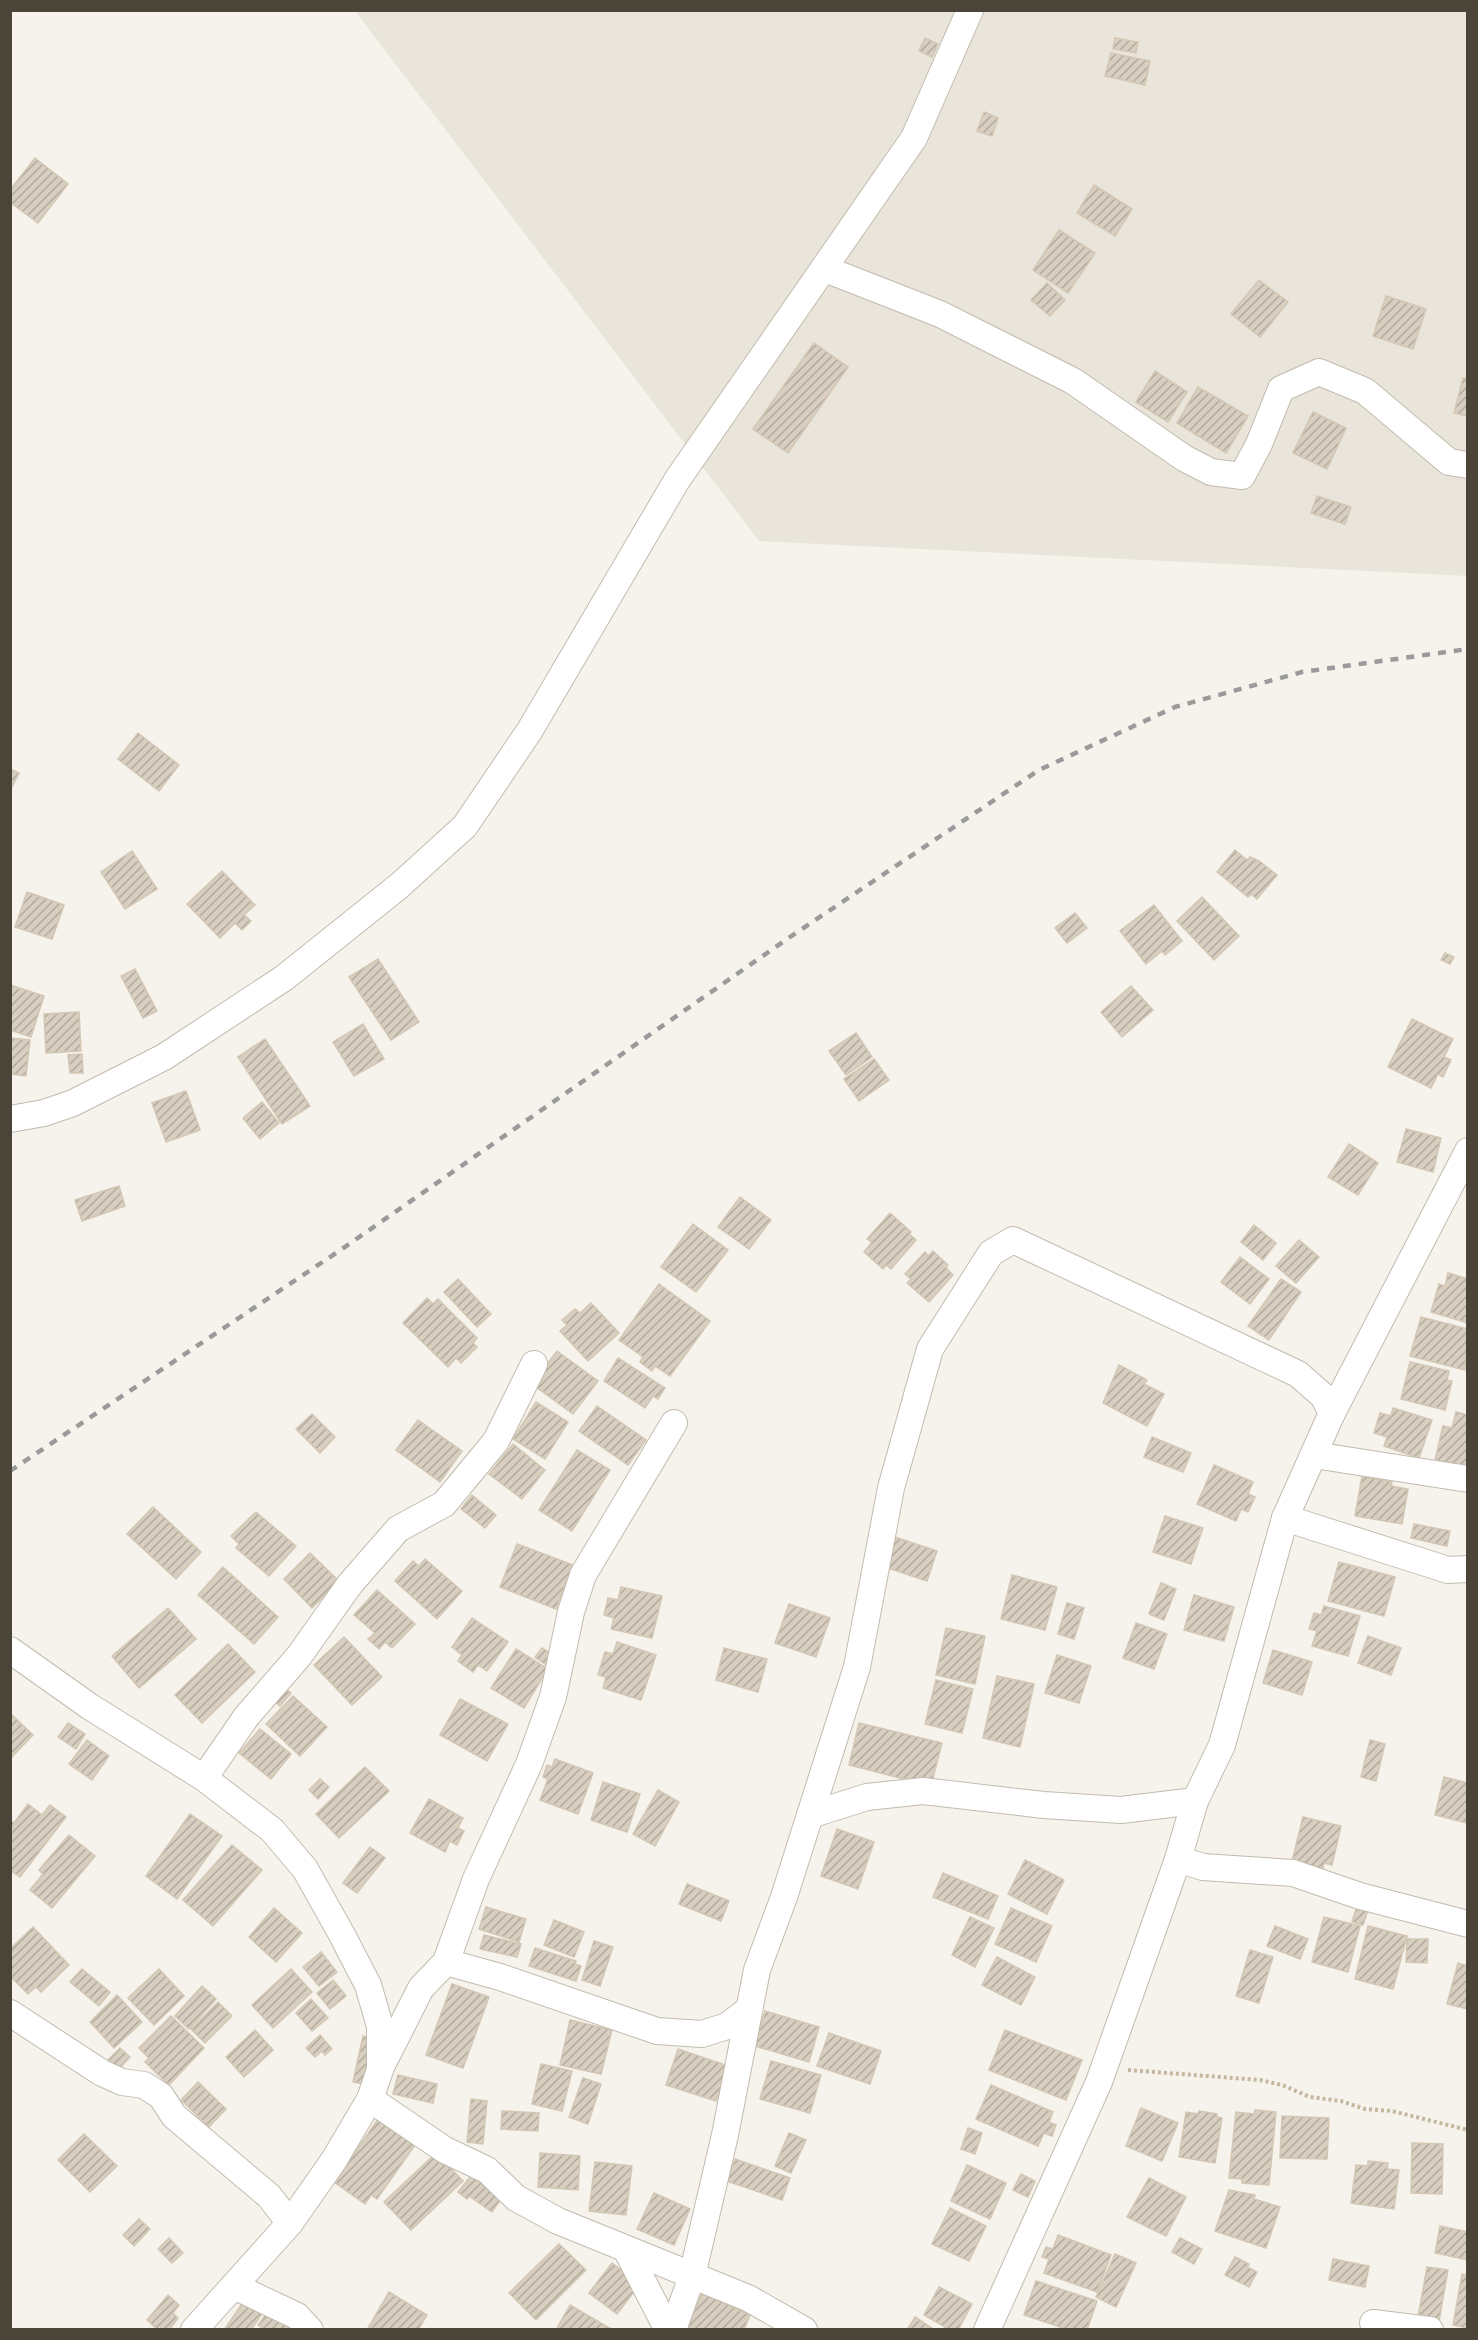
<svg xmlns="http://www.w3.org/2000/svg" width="1478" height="2340" font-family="'Alegreya Sans',sans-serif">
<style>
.residential{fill:#eae5da}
.building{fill:url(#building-hatch);stroke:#d3c7b4;stroke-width:1.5}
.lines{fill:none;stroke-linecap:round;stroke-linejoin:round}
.street-casing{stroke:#c2bbae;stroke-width:28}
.path{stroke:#c4b79f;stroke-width:4;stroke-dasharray:3 3;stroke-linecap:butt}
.street{stroke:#fff;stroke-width:26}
.rail{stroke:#9a9a9a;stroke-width:4.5;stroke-dasharray:8 8;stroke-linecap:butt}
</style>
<defs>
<pattern id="building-hatch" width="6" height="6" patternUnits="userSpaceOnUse" patternTransform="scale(1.5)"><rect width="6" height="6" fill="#d8cfc1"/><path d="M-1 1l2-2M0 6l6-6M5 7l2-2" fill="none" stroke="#b1aa9e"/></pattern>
</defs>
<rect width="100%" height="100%" fill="#f6f3ec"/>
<polygon class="residential" points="355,11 1467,11 1467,576 759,541"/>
<g class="building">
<polygon points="925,38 938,44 932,57 919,51"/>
<polygon points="1115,38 1138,42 1136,53 1113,49"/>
<polygon points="1111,53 1150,61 1145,85 1105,76"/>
<polygon points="984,112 998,118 992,136 977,131"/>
<polygon points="35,158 68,184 38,223 10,202 10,190"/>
<polygon points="1094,185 1132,209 1115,236 1077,213"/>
<polygon points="1059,230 1095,253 1068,293 1033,270"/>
<polygon points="1259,280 1288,302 1260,337 1231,314"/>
<polygon points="1047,283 1065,300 1050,316 1031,300"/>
<polygon points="1386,296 1426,309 1413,349 1373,336"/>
<polygon points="814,343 848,367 788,453 753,429"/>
<polygon points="1155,371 1187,392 1168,422 1136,402"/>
<polygon points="1463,378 1468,379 1468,416 1454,413"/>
<polygon points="1198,387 1248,416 1226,453 1177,423"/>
<polygon points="1313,412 1346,428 1327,469 1293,453"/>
<polygon points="1317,496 1351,507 1345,524 1311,513"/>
<polygon points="138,733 179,765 159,791 118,759"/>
<polygon points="10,769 19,773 10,791"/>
<polygon points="1235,850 1247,860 1250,857 1259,861 1277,875 1257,899 1251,894 1248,897 1217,872"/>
<polygon points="132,851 157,889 125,909 101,872"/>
<polygon points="222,871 255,905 244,915 251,921 242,930 235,923 220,938 187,904"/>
<polygon points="27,892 64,905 52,939 15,927"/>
<polygon points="1202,897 1239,936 1214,960 1177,921"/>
<polygon points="1154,905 1182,941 1165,955 1162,951 1146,964 1120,931"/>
<polygon points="1075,913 1087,928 1067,943 1055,928"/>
<polygon points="1445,953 1454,957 1450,964 1441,960"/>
<polygon points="378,959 419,1022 391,1040 349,977"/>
<polygon points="135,969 157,1011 143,1018 121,976"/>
<polygon points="10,985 44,996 31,1037 10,1030"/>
<polygon points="1131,986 1153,1010 1122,1037 1101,1012"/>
<polygon points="79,1012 81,1051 46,1053 44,1014"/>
<polygon points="1412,1019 1453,1039 1444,1057 1451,1060 1443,1077 1438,1074 1431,1088 1388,1067"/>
<polygon points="363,1024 384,1059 354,1076 333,1042"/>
<polygon points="856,1033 872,1057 846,1075 829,1051"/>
<polygon points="10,1038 30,1040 26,1076 10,1074"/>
<polygon points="265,1039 310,1106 282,1124 238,1057"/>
<polygon points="82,1054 83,1073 70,1073 68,1055"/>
<polygon points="874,1059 889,1080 859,1101 844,1079"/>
<polygon points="186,1091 200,1130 166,1142 152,1103"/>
<polygon points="262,1102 279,1123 260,1139 243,1118"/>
<polygon points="1406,1129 1441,1138 1433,1172 1397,1162"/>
<polygon points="1349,1144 1378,1163 1358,1195 1328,1177"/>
<polygon points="119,1186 125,1206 82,1221 75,1200"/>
<polygon points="740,1197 771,1220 749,1249 718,1227"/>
<polygon points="890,1213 911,1232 909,1234 916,1240 891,1269 886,1265 883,1269 864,1252 872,1242 867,1239"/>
<polygon points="693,1224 728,1250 696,1292 661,1267"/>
<polygon points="1254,1225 1276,1243 1263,1260 1241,1242"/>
<polygon points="1299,1240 1319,1257 1296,1283 1276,1266"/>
<polygon points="933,1251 948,1265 946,1268 953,1275 929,1302 907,1283 911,1279 905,1274 925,1252 928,1256"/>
<polygon points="1240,1257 1269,1279 1250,1304 1221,1282"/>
<polygon points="1448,1273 1468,1279 1468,1323 1431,1312 1439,1284 1445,1286"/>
<polygon points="458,1279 491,1314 477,1327 444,1292"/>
<polygon points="1281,1279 1301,1292 1269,1340 1248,1326"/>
<polygon points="659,1284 710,1321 670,1376 655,1366 652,1371 640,1362 643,1357 619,1340"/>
<polygon points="427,1298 433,1304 438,1299 477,1338 473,1343 477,1347 461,1363 456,1358 448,1367 403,1323"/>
<polygon points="591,1303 619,1333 588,1361 560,1331 567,1325 562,1320 575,1309 580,1313"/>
<polygon points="1421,1317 1468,1329 1465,1370 1410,1356"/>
<polygon points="557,1351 598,1381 573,1414 532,1384"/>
<polygon points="618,1358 665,1388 658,1399 653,1396 645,1408 604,1381"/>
<polygon points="1410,1362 1449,1371 1447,1380 1452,1381 1445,1410 1401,1399"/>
<polygon points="1119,1365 1147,1380 1144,1384 1164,1394 1147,1426 1103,1403"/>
<polygon points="536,1402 568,1422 545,1459 513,1439"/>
<polygon points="597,1406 646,1440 628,1465 579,1431"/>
<polygon points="1393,1408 1432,1420 1419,1458 1384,1446 1387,1437 1374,1433 1380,1413 1391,1416"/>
<polygon points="1456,1412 1468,1415 1468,1468 1435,1460 1443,1426 1452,1428"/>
<polygon points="312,1414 335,1437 320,1453 296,1429"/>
<polygon points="418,1420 462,1451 440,1482 396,1450"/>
<polygon points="1152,1437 1191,1453 1183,1472 1144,1457"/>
<polygon points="513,1444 545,1470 522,1499 489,1474"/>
<polygon points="577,1450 610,1470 572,1531 539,1510"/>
<polygon points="1214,1465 1253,1482 1248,1494 1255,1497 1248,1512 1241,1509 1236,1521 1197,1504"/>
<polygon points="1362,1476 1392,1482 1391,1486 1408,1489 1402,1524 1355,1516"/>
<polygon points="472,1495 496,1515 485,1528 461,1509"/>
<polygon points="153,1507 201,1552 176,1579 127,1534"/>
<polygon points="256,1512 296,1546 269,1576 236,1548 239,1544 231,1536"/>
<polygon points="1165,1516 1203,1528 1191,1564 1153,1552"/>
<polygon points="1414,1524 1450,1531 1447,1546 1411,1538"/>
<polygon points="895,1537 937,1551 927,1581 885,1567"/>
<polygon points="517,1544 573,1565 556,1609 500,1587"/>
<polygon points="310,1553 339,1581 312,1608 284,1579"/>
<polygon points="425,1559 462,1591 437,1619 395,1581 413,1561 419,1566"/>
<polygon points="1339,1562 1395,1577 1384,1616 1328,1601"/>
<polygon points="223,1567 278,1617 254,1644 198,1595"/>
<polygon points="1012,1575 1057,1587 1045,1630 1001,1619"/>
<polygon points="1161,1583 1176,1589 1164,1620 1149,1614"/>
<polygon points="621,1587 662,1596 652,1638 611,1629 614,1618 604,1615 608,1598 618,1600"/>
<polygon points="377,1590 415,1624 392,1648 385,1642 379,1649 368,1639 375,1633 354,1615"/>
<polygon points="1194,1595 1234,1607 1224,1641 1184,1630"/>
<polygon points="1067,1603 1084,1608 1074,1639 1058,1634"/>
<polygon points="789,1604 830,1618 816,1657 775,1643"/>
<polygon points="1324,1606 1360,1616 1348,1656 1312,1646 1317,1631 1309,1629 1314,1613 1321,1615"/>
<polygon points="168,1608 196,1639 139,1688 112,1656"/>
<polygon points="472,1618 508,1642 487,1671 478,1665 473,1672 458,1661 462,1655 452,1647"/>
<polygon points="1136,1623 1167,1634 1154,1669 1123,1658"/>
<polygon points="946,1628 985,1636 975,1684 936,1675"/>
<polygon points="1368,1636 1401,1648 1391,1675 1358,1663"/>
<polygon points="344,1637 382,1677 352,1705 314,1665"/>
<polygon points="617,1642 656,1655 641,1700 603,1688 606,1677 598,1675 605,1652 613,1654"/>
<polygon points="228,1644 255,1672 202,1723 175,1695"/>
<polygon points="542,1648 556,1657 549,1667 535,1657"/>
<polygon points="724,1648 767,1659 758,1692 716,1680"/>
<polygon points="516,1649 548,1669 524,1708 491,1688"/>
<polygon points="1273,1650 1312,1662 1302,1695 1263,1683"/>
<polygon points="1057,1655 1091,1666 1079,1703 1045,1693"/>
<polygon points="997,1676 1034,1684 1020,1747 983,1738"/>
<polygon points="936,1680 973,1689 962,1733 925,1724"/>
<polygon points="279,1683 291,1693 280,1706 268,1696"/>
<polygon points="293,1696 327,1727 300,1756 266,1724"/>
<polygon points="460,1699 508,1724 487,1761 440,1735"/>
<polygon points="12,1715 33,1735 10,1759 10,1717"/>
<polygon points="68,1723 85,1734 76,1749 58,1737"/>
<polygon points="859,1723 942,1743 931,1786 849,1765"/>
<polygon points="260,1729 291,1754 271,1779 239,1753"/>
<polygon points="87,1740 109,1756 92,1780 69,1764"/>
<polygon points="1370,1740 1385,1744 1376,1781 1361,1777"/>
<polygon points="555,1759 593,1773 578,1814 540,1800 548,1779 543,1777 547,1765 552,1767"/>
<polygon points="365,1767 389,1791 339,1838 316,1814"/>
<polygon points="1444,1777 1468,1783 1467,1823 1435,1815"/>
<polygon points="320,1779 329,1787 318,1799 309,1790"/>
<polygon points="603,1782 640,1794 627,1832 591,1820"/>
<polygon points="658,1790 679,1802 655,1846 633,1834"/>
<polygon points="429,1799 463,1818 458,1828 464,1831 457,1845 450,1841 445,1852 410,1833"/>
<polygon points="28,1804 42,1815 50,1805 66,1817 20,1877 10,1870 10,1820 14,1823"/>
<polygon points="190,1814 222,1836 177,1899 146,1876"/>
<polygon points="1303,1817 1341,1826 1332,1865 1324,1863 1323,1869 1292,1861"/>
<polygon points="837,1829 874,1842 858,1889 821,1876"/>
<polygon points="69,1835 95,1856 52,1908 30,1890 43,1874 39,1870"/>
<polygon points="232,1845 262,1870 213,1926 183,1900"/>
<polygon points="370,1847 385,1858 357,1893 343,1883"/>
<polygon points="1025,1860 1064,1880 1047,1914 1008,1894"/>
<polygon points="943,1873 998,1896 988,1919 933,1897"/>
<polygon points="687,1884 729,1901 721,1921 679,1904"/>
<polygon points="1357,1906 1368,1910 1363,1925 1352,1922"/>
<polygon points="486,1907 526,1919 519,1942 479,1929"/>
<polygon points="274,1908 302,1933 276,1962 249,1937"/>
<polygon points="1011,1908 1052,1926 1036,1962 995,1944"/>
<polygon points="970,1917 994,1928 975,1967 952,1955"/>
<polygon points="1324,1917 1360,1926 1348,1972 1312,1962"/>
<polygon points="554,1920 584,1932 574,1957 544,1945"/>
<polygon points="1275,1926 1308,1939 1300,1959 1267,1946"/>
<polygon points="1368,1926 1407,1936 1393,1989 1355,1979"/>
<polygon points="33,1927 69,1965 41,1992 36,1987 28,1994 10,1976 10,1949"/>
<polygon points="484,1935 521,1944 517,1957 480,1949"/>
<polygon points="1407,1939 1428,1939 1427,1963 1406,1962"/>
<polygon points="594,1941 613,1947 600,1986 582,1980"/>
<polygon points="535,1948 576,1961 575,1964 581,1966 576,1981 529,1966"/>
<polygon points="1250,1950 1273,1957 1259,2003 1236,1996"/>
<polygon points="321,1952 337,1972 319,1986 303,1967"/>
<polygon points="997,1957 1035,1977 1021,2005 982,1985"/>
<polygon points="1458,1963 1468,1966 1468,2009 1447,2004"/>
<polygon points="82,1969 110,1992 99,2006 70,1982"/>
<polygon points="159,1969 184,1996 154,2025 128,1998"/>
<polygon points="291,1969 312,1992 273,2028 252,2005"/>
<polygon points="333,1980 346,1996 330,2009 317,1993"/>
<polygon points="452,1984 489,1997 463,2068 426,2055"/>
<polygon points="202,1986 216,1999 189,2029 175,2016"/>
<polygon points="117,1995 142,2022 114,2048 90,2022"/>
<polygon points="311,1999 328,2018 312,2031 296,2013"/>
<polygon points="218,2002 232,2016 205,2043 191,2029"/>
<polygon points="765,2011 819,2027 809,2062 755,2046"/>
<polygon points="171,2016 204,2048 169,2085 145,2062 149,2058 139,2048"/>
<polygon points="570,2020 612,2030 601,2074 560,2065"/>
<polygon points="255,2030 273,2050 244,2077 226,2057"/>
<polygon points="1005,2030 1082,2060 1066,2100 989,2070"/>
<polygon points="829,2033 881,2051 870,2084 817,2066"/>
<polygon points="320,2035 332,2049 325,2055 322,2051 315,2057 306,2048"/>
<polygon points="363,2036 372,2038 363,2084 353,2082"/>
<polygon points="120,2048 130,2057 118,2070 108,2060"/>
<polygon points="678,2049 728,2066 716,2101 666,2085"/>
<polygon points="771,2061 821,2075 810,2113 760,2099"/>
<polygon points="541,2064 572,2071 562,2111 532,2104"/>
<polygon points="398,2075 437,2084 433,2103 393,2094"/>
<polygon points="583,2078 601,2084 588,2124 569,2117"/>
<polygon points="198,2082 226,2109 209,2127 181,2100"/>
<polygon points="991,2085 1053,2112 1049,2122 1056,2125 1052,2136 1044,2133 1038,2146 976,2119"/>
<polygon points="471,2099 487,2101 483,2144 467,2142"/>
<polygon points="1141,2108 1178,2123 1162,2161 1126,2146"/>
<polygon points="1255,2110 1276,2112 1269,2185 1242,2183 1242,2179 1229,2178 1236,2112 1254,2114"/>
<polygon points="502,2111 539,2113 538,2131 501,2129"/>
<polygon points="1199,2111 1217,2114 1217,2117 1222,2118 1215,2163 1179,2157 1186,2112 1198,2114"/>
<polygon points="383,2112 420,2138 377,2199 371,2195 365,2204 334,2182"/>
<polygon points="1282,2116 1329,2118 1327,2159 1280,2158"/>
<polygon points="968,2128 982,2133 975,2154 961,2149"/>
<polygon points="789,2133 806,2140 791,2173 775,2166"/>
<polygon points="84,2134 117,2166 90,2192 58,2160"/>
<polygon points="1412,2143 1443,2144 1442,2194 1411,2193"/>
<polygon points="436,2153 463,2181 411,2230 384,2202"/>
<polygon points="540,2153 580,2156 578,2190 538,2187"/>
<polygon points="735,2159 790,2178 782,2200 727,2181"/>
<polygon points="1368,2161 1388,2163 1387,2169 1399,2170 1394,2209 1351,2203 1356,2165 1368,2166"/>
<polygon points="595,2162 632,2166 626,2215 589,2211"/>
<polygon points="967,2165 1006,2183 990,2219 951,2201"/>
<polygon points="474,2172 504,2195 492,2212 469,2196 467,2199 458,2192"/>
<polygon points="1021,2174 1035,2181 1028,2197 1013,2190"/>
<polygon points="1149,2178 1186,2197 1166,2236 1127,2217"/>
<polygon points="1229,2190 1255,2195 1254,2199 1280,2207 1266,2248 1215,2231"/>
<polygon points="654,2193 690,2209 674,2245 637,2229"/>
<polygon points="950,2208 986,2226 969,2261 932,2244"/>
<polygon points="139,2219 150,2229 134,2246 123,2235"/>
<polygon points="1440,2226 1468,2232 1468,2260 1435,2253"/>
<polygon points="1058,2235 1111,2255 1097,2292 1044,2273 1049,2259 1042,2257 1046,2247 1053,2249"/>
<polygon points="169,2238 183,2253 172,2263 158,2249"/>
<polygon points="1180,2238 1202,2249 1194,2264 1172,2252"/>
<polygon points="559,2244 586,2270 536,2320 509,2293"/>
<polygon points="1115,2254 1136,2263 1116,2307 1096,2297"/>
<polygon points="1235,2257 1249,2264 1247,2267 1257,2272 1249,2287 1225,2275"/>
<polygon points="1333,2259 1369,2266 1365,2287 1329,2280"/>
<polygon points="612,2263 640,2284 617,2314 589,2293"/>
<polygon points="1427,2267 1448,2270 1439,2321 1418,2317"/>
<polygon points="1462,2274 1468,2275 1468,2328 1453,2325"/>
<polygon points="1036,2281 1097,2301 1087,2330 1069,2330 1024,2315"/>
<polygon points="939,2287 972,2304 958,2330 950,2330 924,2315"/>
<polygon points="389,2292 427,2315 418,2330 368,2328"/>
<polygon points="702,2293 750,2315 744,2330 686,2330"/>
<polygon points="168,2295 179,2305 173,2313 178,2318 169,2330 158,2330 147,2320"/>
<polygon points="248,2295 266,2308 251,2330 224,2330"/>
<polygon points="570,2305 613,2330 556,2330"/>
<polygon points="269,2310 296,2330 265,2330 258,2325"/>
<polygon points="915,2317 935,2330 907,2330"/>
</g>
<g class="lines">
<g class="street-casing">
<g id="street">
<polyline points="825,269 940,314 1073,381 1184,458 1211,472 1242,476 1259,444 1281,389 1319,372 1365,391 1449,462 1468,465"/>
<polyline points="10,1119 44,1113 73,1103 164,1057 284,978 399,886 465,826 530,730 677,480 914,138 970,10"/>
<polyline points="1332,1413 1468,1151"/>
<polyline points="1314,1455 1468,1479"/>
<polyline points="1285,1518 1448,1570 1468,1569"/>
<polyline points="10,1650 89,1706 204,1778 272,1830 305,1869 341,1933 368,1985 380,2026 380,2070 370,2099 334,2160 290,2223 194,2330"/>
<polyline points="204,1778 246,1717 299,1656 350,1584 398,1529 444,1504 496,1441 534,1364"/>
<polyline points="810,1815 867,1797 923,1791 1044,1805 1121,1810 1195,1801"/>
<polyline points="1178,1859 1203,1867 1293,1873 1360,1896 1468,1924"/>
<polyline points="446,1962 500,1977 657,2031 702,2034 727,2026 749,2009"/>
<polyline points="10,2013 102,2073 122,2082 144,2085 161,2096 174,2116 269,2196 290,2223"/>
<polyline points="381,2067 421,1988 446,1962 476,1879 529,1764 553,1697 571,1612 583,1575 674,1423"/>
<polyline points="370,2099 445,2150 487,2170 516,2198 558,2221 748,2298 804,2330"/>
<polyline points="627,2251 668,2330"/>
<polyline points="234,2286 297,2316 310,2330"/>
<polyline points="1373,2323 1430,2330"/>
<polyline points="673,2330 692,2276 725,2135 757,1970 784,1897 857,1667 891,1488 930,1349 991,1253 1013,1240 1298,1374 1323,1396 1332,1413 1285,1518 1222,1745 1195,1801 1178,1859 1099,2082 987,2330"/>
</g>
</g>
<polyline class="path" points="1128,2070 1260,2080 1282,2085 1310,2097 1341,2101 1365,2109 1392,2111 1468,2130"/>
<use href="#street" class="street"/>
<polyline class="rail" points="10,1471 342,1249 790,937 1039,770 1175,707 1302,672 1468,649"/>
</g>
<rect width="1478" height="2340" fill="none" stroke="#4b4439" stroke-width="24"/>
</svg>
